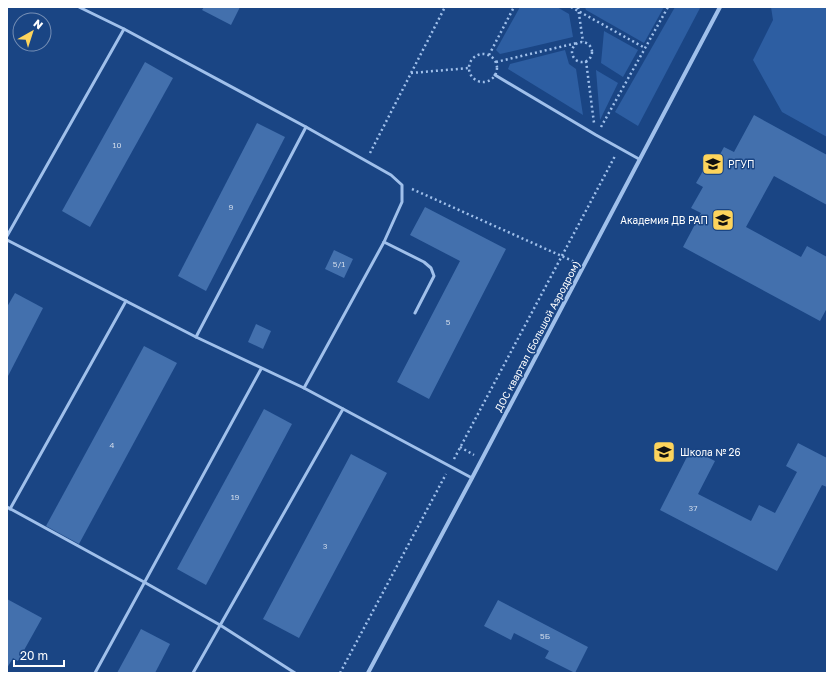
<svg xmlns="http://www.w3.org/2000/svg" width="834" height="680" font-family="'Golos Text',sans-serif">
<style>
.green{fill:#2d5ea2}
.building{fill:#4370ad}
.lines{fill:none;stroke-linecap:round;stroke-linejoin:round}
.path{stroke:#a0c0eb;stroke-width:2.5;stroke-dasharray:2 3;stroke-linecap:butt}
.service{stroke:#a0c0eb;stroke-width:3}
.minor{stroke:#a0c0eb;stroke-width:4}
.labels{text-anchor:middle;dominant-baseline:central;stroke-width:3;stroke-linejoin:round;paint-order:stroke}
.number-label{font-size:8px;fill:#d0dbea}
.poi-label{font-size:10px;fill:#fff;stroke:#1a4584;text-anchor:start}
.street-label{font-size:10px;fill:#fff;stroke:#1a4584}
</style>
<rect width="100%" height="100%" fill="#1a4584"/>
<g class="green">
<polygon points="520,7 557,7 569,14 573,37 500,54 496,50"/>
<polygon points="585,7 664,7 644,43 586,10"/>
<polygon points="675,7 700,8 638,126 615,112"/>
<polygon points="771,7 827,7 827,137 782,112 753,60 773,20"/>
<polygon points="604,31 638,50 623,77 601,63"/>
<polygon points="565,50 569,64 576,69 583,115 508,69 510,64"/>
<polygon points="596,70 618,83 600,120"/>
</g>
<g class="building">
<polygon points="204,7 240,7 231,25 202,10"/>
<polygon points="145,62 173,78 90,227 62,211"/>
<polygon points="754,115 827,155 827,205 774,176 746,227 801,257 807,246 827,257 827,308 820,321 683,247 701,213 691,208 703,187 696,183 707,164 713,167 724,147 734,152"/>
<polygon points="257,123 285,137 206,291 178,276"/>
<polygon points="425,207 506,249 429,399 397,382 460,261 410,235"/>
<polygon points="334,250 353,259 344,278 325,269"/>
<polygon points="15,293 43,308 7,378 7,307"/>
<polygon points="256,324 271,331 263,349 248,342"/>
<polygon points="144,346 177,363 79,544 46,526"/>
<polygon points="264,409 292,424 206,585 177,569"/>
<polygon points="798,443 827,458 827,487 822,485 777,571 660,510 691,449 715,461 698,494 751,521 759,505 775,513 797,472 786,466"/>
<polygon points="351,454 387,473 299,638 263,619"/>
<polygon points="7,599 42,618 18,661 13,658 7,668"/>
<polygon points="498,600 588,647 575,673 545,658 549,651 514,633 511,640 484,626"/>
<polygon points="141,629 170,644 155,673 117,673"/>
</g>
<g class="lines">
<g class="path">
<polyline points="571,7 645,48"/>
<polyline points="578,7 583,42"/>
<circle cx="582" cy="52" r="10"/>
<circle cx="483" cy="68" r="14"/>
<polyline points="489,55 514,7"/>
<polyline points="586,61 594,123"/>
<polyline points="496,62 577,43"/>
<polyline points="411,73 469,68"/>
<polyline points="601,127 668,7"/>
<polyline points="370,153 445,7"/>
<polyline points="412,189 575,262"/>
<polyline points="460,447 474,455"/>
<polyline points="454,459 615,156"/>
<polyline points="340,673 446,474"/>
</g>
<g class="service">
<polyline points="79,7 124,29"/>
<polyline points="495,75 596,135 639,159"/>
<polyline points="7,236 124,29 306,127 391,175 402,185 402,202 384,242 304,388"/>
<polyline points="7,240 196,337 304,388 472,478"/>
<polyline points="384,242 424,262 431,268 434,276 415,313"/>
<polyline points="196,337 306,127"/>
<polyline points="7,507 144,582 220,625 295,673"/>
<polyline points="10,509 126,301"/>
<polyline points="95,673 261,369"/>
<polyline points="193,673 343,409"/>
</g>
<polyline class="minor" points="368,673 472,478 720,7"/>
</g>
<defs>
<g id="university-square" transform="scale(1.15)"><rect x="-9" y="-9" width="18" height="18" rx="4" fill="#fdd45c" stroke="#1a4584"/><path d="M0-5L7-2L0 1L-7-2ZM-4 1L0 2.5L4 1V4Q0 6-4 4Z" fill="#111"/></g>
<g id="school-square" transform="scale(1.15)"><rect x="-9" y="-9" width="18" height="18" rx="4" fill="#fdd45c" stroke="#1a4584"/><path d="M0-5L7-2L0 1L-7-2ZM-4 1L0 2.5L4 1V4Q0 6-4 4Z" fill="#111"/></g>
</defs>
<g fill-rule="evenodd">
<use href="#university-square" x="713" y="164"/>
<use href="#university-square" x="723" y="220"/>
<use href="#school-square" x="664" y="452"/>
</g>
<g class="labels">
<g class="number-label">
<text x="117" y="145">10</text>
<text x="231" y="207">9</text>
<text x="339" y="264">5/1</text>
<text x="448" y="322">5</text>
<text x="112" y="445">4</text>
<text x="235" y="497">19</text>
<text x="693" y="508">37</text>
<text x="325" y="546">3</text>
<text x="545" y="636">5Б</text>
</g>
<g class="poi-label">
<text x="728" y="164">РГУП</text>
<text x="708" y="220" text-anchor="end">Академия ДВ РАП</text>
<text x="680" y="452">Школа № 26</text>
</g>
<g class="street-label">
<text transform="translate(537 336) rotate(-62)">ДОС квартал (Большой Аэродром)</text>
</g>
</g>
<rect width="834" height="680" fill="none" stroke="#ffffff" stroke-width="16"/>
<g transform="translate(32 32) rotate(39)"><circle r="19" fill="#1a4584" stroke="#768fb5"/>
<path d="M0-3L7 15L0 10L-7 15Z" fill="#fdd45c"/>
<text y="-6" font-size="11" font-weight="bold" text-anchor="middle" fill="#ffffff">N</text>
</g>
<path d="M14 660v6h50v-6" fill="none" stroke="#ffffff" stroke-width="2"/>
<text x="20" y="660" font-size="12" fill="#ffffff" stroke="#1a4584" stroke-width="3" paint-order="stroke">20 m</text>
</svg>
